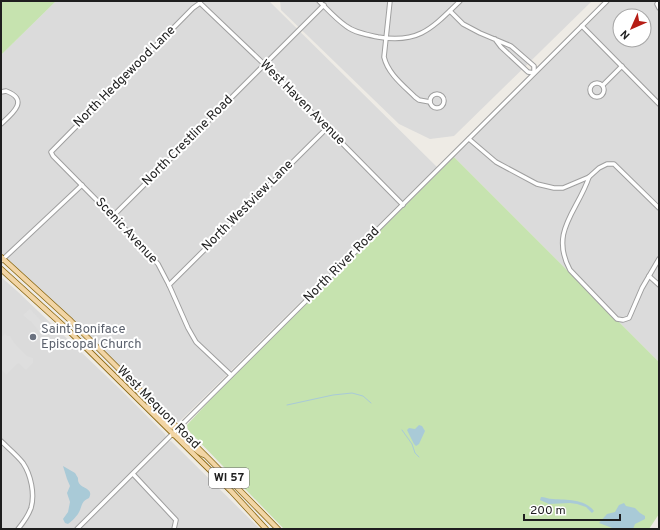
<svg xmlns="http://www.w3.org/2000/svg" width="660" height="530" font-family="Overpass,sans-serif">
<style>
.residential{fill:#dbdbdb;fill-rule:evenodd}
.grass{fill:#c6e3af}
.parking{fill:#dedede}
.water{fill:#a9cad7}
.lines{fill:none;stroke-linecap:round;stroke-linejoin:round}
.stream{stroke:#a9cad7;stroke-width:1}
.minor-casing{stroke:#9f9f9f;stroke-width:5.5}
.major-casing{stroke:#88660f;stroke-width:6}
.minor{stroke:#fff;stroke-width:3.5}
.major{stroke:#f2d5a5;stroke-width:4.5}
.worship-dot{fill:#6b7280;stroke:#fff;stroke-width:1.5}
.labels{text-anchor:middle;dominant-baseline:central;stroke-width:4;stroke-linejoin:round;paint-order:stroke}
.shield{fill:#fff;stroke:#626262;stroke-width:1}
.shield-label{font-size:12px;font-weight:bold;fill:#1e1e1e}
.street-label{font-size:13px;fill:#1e1e1e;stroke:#fff}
.worship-label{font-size:13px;fill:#5b616d;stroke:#fff;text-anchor:start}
</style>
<rect width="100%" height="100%" fill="#eeebe5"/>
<g class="residential">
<polygon points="56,1 269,1 437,167 179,422 175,421 141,389 60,308 1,253 1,55"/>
<polygon points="280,1 592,1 454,136 430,139 399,124 281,10"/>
<path d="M611 1H659V362L454 157ZM620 16H644V40H620Z"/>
<polygon points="1,277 17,291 122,391 165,434 166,437 74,529 1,529"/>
<polygon points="171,441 260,529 80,529 168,442"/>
</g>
<g class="grass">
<polygon points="1,1 56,1 1,55"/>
<polygon points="454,157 659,362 659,514 649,529 284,529 188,430 187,425 212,398"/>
</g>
<g class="parking">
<polygon points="30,309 46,326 40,332 33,324 31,321 30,321 23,315"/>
<polygon points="5,333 7,336 10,336 15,344 27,356 33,358 33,363 26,370 18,363 6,375 1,369 1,338"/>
</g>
<g class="water">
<polygon points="419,425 422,426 425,431 419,444 416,446 414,444 407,430 409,428 415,429"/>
<path d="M63 466 75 473 78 478C77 490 95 486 89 498 80 502 83 506 78 514 75 518 72 521 68 524L65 523 63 519 68 512 70 502 67 493 70 486 67 479Z"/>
<path d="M541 497C545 497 548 499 553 499 567 500 585 499 594 511L592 513 586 507 577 504 570 503 549 504 540 500Z"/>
<polygon points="624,503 626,506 635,508 640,513 645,516 645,519 635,524 633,529 615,529 599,523 607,514 615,512 619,505"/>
</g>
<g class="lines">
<g class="stream">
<polyline points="287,405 333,395 352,393 363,396 371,403"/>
<polyline points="402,430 412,444 415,453 419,457"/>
</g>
<g class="minor-casing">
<g id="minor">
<path d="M319 1C328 10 336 19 346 26 355 33 368 35 378 37 419 44 432 28 460 1"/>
<path d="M390 1 384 57C388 74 404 86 415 97L419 100 430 102"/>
<polyline points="659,1 657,4 659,8"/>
<polyline points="200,3 193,8 51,152 53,156 140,244 158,264 169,285 188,328 196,342 231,375"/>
<polyline points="200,3 265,65 403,205"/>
<polyline points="450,11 463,24 480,33 511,46 534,66 534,73 528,72 501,47 495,39"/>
<polyline points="582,26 659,104"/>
<circle cx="597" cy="90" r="7"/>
<polyline points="603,85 622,66"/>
<path d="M1 92 6 91C30 100 12 114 1 124"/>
<circle cx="437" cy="101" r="7"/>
<polyline points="469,139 496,162 537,184 554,188 563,188 589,177 599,168 607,164 614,164 659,208"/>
<path d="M589 177C578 211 549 231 570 270L617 319 623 320 629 318 642 288 659 259"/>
<polyline points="112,217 324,5"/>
<polyline points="1,261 82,185"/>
<polyline points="649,276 659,285"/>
<polyline points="169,285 327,128"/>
<path d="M1 441C8 448 17 455 23 463 31 475 35 494 31 508 28 516 23 523 18 529"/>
<polyline points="133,474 176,520 174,529"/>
<polyline points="77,529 607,1"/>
</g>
</g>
<g class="major-casing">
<g id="major">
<polyline points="1,257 71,321 208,458 278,529"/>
<polyline points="1,269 67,329 231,491 266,529"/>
<path d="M147 407C157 412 169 429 179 429"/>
<path d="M173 435C185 434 193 451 204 455"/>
</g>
</g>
<use href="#minor" class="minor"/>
<use href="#major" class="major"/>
</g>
<circle class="worship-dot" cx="33" cy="337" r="4"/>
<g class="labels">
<rect class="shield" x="209" y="468" width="40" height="20" rx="3"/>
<g class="shield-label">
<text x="229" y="478">WI 57</text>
</g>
<g class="street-label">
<text transform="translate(125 77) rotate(-45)">North Hedgewood Lane</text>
<text transform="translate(302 103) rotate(45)">West Haven Avenue</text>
<text transform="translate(188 141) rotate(-45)">North Crestline Road</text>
<text transform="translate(248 206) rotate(-45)">North Westview Lane</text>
<text transform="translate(126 231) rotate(47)">Scenic Avenue</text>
<text transform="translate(342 265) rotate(-45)">North River Road</text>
<text transform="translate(158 408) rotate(45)">West Mequon Road</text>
</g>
<g class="worship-label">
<text x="41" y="330">Saint Boniface<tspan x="41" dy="15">Episcopal Church</tspan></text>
</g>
</g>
<rect width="660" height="530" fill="none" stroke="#1e1e1e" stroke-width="4"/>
<g transform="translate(632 28) rotate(225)"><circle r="19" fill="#ffffff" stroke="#a5a5a5"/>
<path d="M0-3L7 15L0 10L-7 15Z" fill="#b61d15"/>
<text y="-6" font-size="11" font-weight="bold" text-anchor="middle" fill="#1e1e1e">N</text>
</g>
<path d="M524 514v6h96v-6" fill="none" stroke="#1e1e1e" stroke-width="2"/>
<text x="530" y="514" font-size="12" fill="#1e1e1e" stroke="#ffffff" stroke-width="3" paint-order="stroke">200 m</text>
</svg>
